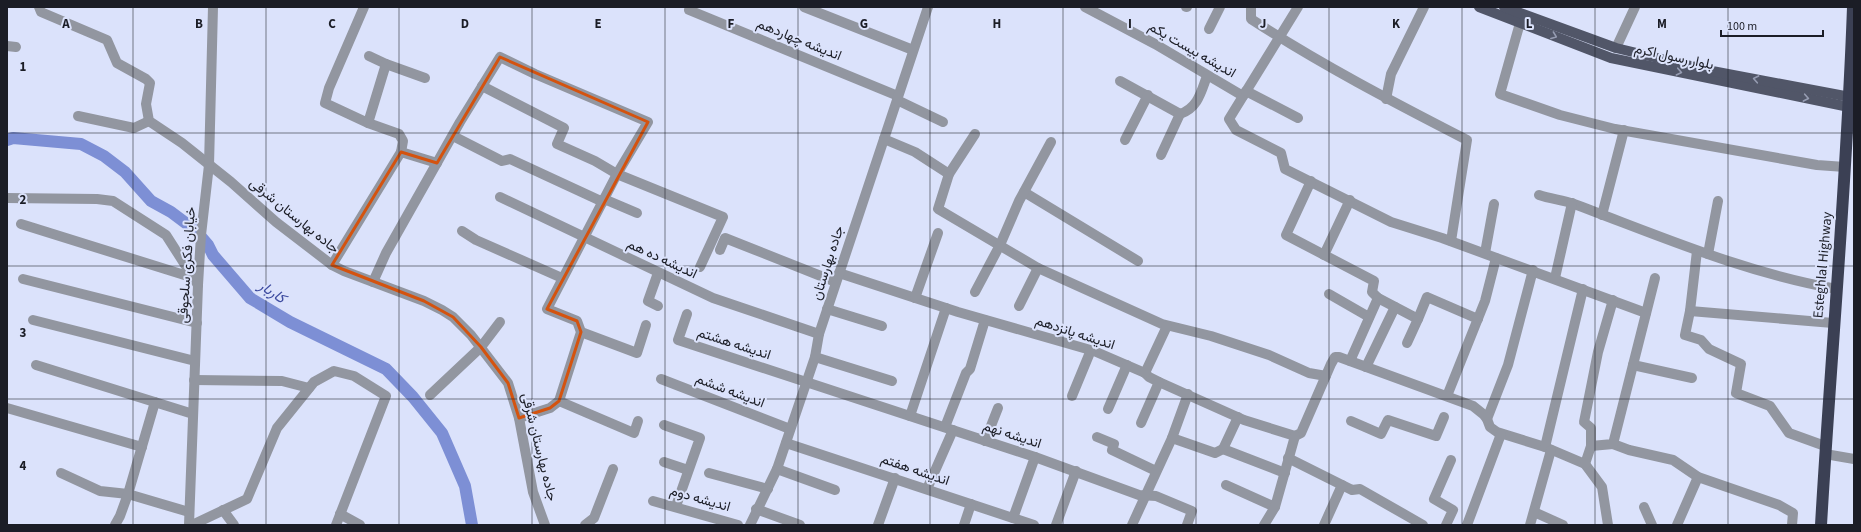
<svg xmlns="http://www.w3.org/2000/svg" width="1861" height="532" font-family="'Source Sans 3',Vazirmatn,sans-serif">
<style>
.lines{fill:none;stroke-linecap:round;stroke-linejoin:round}
.river{stroke:#7d8fd5;stroke-width:12}
.minor{stroke:#9296a0;stroke-width:10}
.major{stroke:#515668;stroke-width:10}
.highway{stroke:#3b4054;stroke-width:12}
.oneway{stroke:#969cb2}
.marked{fill:none;stroke:#d4530f;stroke-width:3;stroke-linejoin:round}
.grid{fill:none;stroke:#1b1d26;stroke-width:1;stroke-opacity:0.55}
.labels{text-anchor:middle;dominant-baseline:central;stroke-width:4;stroke-linejoin:round;paint-order:stroke}
.street-label{font-size:14px;fill:#1b1d26;stroke:#dbe2fb}
.water-label{font-size:15px;font-style:italic;fill:#3e4ca0;stroke:#dbe2fb}
.grid-label{font-size:13px;text-anchor:middle;font-weight:bold;fill:#1b1d26;stroke:#dbe2fb;stroke-width:4;stroke-linejoin:round;paint-order:stroke}
</style>
<rect width="100%" height="100%" fill="#dbe2fb"/>
<g class="lines">
<polyline class="river" points="7,140 13,138 81,144 104,156 125,172 151,201 171,212 195,230 208,245 213,255 250,298 290,322 386,369 413,397 442,433 465,486 472,525"/>
<g class="minor">
<polyline points="39,7 41,12 107,40 117,63 146,79 150,83 146,104 149,121 182,143 231,182 276,222 332,265 344,271 424,301 442,310 453,317 471,335 508,383 519,418 533,492 545,525"/>
<polyline points="364,7 329,88 325,103 368,123 399,134 403,141 401,152"/>
<polyline points="804,7 913,50"/>
<polyline points="1085,7 1155,44 1243,96"/>
<polyline points="1186,7 1187,7"/>
<path d="M1251 7V19C1320 64 1393 102 1467 140L1451 241"/>
<polyline points="1298,7 1229,119 1236,130 1281,153 1285,169 1391,222 1442,238 1646,313"/>
<polyline points="689,10 898,96"/>
<polyline points="1520,23 1500,94 1560,115 1615,129 1817,165 1845,167"/>
<polyline points="1209,29 1220,7"/>
<polyline points="7,46 16,47"/>
<polyline points="1616,48 1635,7"/>
<polyline points="369,56 386,64 425,78"/>
<polyline points="1120,81 1180,114"/>
<polyline points="482,86 564,128 557,144 595,161 617,174 723,217 700,267"/>
<polyline points="1246,91 1298,118"/>
<polyline points="1386,99 1391,74 1424,7"/>
<polyline points="897,100 943,122"/>
<polyline points="78,116 134,128 149,121"/>
<polyline points="368,123 386,64"/>
<polyline points="975,134 949,174 938,209 1038,268 1162,324 1211,336 1269,355 1309,373 1326,376"/>
<polyline points="453,136 502,161 510,159 603,202"/>
<polyline points="884,139 915,152 949,174"/>
<polyline points="1125,140 1148,95"/>
<path d="M1161 155 1180 114C1198 108 1201 92 1207 76"/>
<polyline points="1311,181 1286,235 1374,281 1372,292 1378,298 1350,361"/>
<polyline points="1024,192 1138,261"/>
<path d="M1539 195C1551 199 1563 200 1574 204 1660 236 1745 273 1837 289"/>
<polyline points="500,197 713,298 819,334"/>
<polyline points="7,198 97,199 113,201 166,235 198,285"/>
<polyline points="604,199 637,213"/>
<polyline points="1602,215 1624,130"/>
<polyline points="21,224 194,278"/>
<polyline points="462,231 476,240 562,278"/>
<polyline points="720,250 725,238 836,282"/>
<polyline points="1697,251 1690,311 1685,335 1701,340 1709,349 1741,364 1736,393 1770,406 1789,433 1825,446"/>
<polyline points="1485,253 1494,204"/>
<polyline points="1708,254 1718,201"/>
<polyline points="1324,255 1350,200"/>
<polyline points="332,265 401,152 437,163"/>
<polyline points="658,273 648,301 658,306"/>
<polyline points="839,273 958,312 1094,351 1145,373 1149,377 1159,382 1244,420 1295,436"/>
<polyline points="1555,278 1572,203"/>
<polyline points="23,279 197,323"/>
<polyline points="373,282 386,253 460,122 500,57 535,74 648,122 617,174 547,309 577,321 581,332 559,401 550,408 519,418"/>
<polyline points="975,292 1000,245 1019,201 1051,142"/>
<polyline points="1329,294 1369,317"/>
<polyline points="915,298 938,233"/>
<polyline points="1378,298 1418,319 1427,297 1478,319"/>
<polyline points="1019,306 1038,268"/>
<polyline points="827,309 882,326"/>
<polyline points="1690,311 1833,323"/>
<polyline points="687,314 678,340 1035,457 1139,495 1156,496 1192,511 1187,525"/>
<polyline points="33,320 195,361"/>
<polyline points="581,332 637,353 646,325"/>
<polyline points="1407,343 1418,319"/>
<polyline points="815,357 892,381"/>
<polyline points="36,365 193,414"/>
<polyline points="1633,365 1692,378"/>
<polyline points="1366,367 1395,307"/>
<polyline points="1145,373 1167,326"/>
<polyline points="661,379 790,429"/>
<polyline points="194,380 282,381 309,388"/>
<polyline points="430,395 481,347 500,322"/>
<polyline points="1072,396 1091,350"/>
<polyline points="1447,396 1485,301 1496,258"/>
<polyline points="559,401 634,433 638,421"/>
<polyline points="7,408 142,447"/>
<polyline points="1108,409 1127,365"/>
<polyline points="910,416 946,308"/>
<polyline points="1487,419 1508,365 1533,270"/>
<polyline points="1351,421 1381,434 1388,420 1436,436 1444,417"/>
<polyline points="1141,423 1159,382"/>
<polyline points="664,425 700,438 676,506"/>
<polyline points="945,427 966,373 970,369 985,320"/>
<polyline points="1295,436 1301,433 1331,364 1335,357 1339,357 1473,406 1483,414 1487,419 1490,427 1497,432 1545,447 1585,464 1602,487 1608,525"/>
<polyline points="1097,437 1114,444 1112,450 1156,471"/>
<polyline points="1172,438 1215,453 1223,449 1285,473"/>
<polyline points="985,441 998,408"/>
<polyline points="786,443 1034,525"/>
<polyline points="1613,444 1629,450 1673,460 1698,477 1779,505 1793,513 1792,525"/>
<polyline points="1591,446 1591,428 1584,422 1598,352 1613,300"/>
<polyline points="1545,447 1583,289"/>
<polyline points="1223,449 1238,417"/>
<polyline points="1825,454 1854,459"/>
<polyline points="1288,458 1352,490 1360,489 1423,525"/>
<polyline points="664,462 688,470"/>
<polyline points="1585,464 1591,446 1613,444 1655,278"/>
<polyline points="777,469 835,490"/>
<polyline points="61,473 100,491 128,494 189,512"/>
<polyline points="709,473 768,489"/>
<polyline points="1226,485 1275,507"/>
<polyline points="927,489 953,430"/>
<polyline points="653,501 738,525"/>
<polyline points="1644,507 1652,525"/>
<polyline points="756,509 800,525"/>
<polyline points="223,510 234,525"/>
<polyline points="1534,512 1563,525"/>
<polyline points="340,514 360,525"/>
<polyline points="1013,518 1035,457"/>
<polyline points="115,525 120,516 128,494 155,402"/>
<polyline points="189,525 198,285 201,235 209,165 213,7"/>
<polyline points="192,525 247,499 277,428 314,382 334,371 354,376 386,396 336,525"/>
<polyline points="585,525 594,518 613,469"/>
<polyline points="750,525 777,469 815,357 819,334 928,7"/>
<polyline points="878,525 895,478"/>
<polyline points="964,525 971,504"/>
<polyline points="1056,525 1076,471"/>
<polyline points="1132,525 1172,438 1188,394"/>
<polyline points="1264,525 1275,507 1295,436"/>
<polyline points="1324,525 1342,485"/>
<polyline points="1446,525 1453,510 1434,499 1451,460"/>
<polyline points="1467,525 1501,434"/>
<polyline points="1530,525 1551,450"/>
<polyline points="1677,525 1698,477"/>
</g>
<g class="major">
<polyline points="1479,7 1611,58 1849,107"/>
<polyline points="1504,7 1616,48 1712,71 1850,97"/>
</g>
<path class="highway" d="M1821 525C1831 352 1847 180 1853 7"/>
</g>
<defs><path id="oneway-chevron" d="M-2-3.5L2.5 0L-2 3.5" fill="none" stroke-width="1.6" stroke-linecap="round" stroke-linejoin="round"/></defs>
<g class="oneway">
<use href="#oneway-chevron" transform="translate(1554 36) rotate(21)"/>
<use href="#oneway-chevron" transform="translate(1679 72) rotate(12)"/>
<use href="#oneway-chevron" transform="translate(1756 79) rotate(-169)"/>
<use href="#oneway-chevron" transform="translate(1806 98) rotate(11)"/>
</g>
<path class="marked" d="M500 57 648 122 547 309 577 321 581 332 559 401 550 408 519 418 508 383 481 347 453 317 424 301 332 265 401 152 437 163Z"/>
<path class="grid" d="M133 7V525M266 7V525M399 7V525M532 7V525M665 7V525M798 7V525M930 7V525M1063 7V525M1196 7V525M1329 7V525M1462 7V525M1595 7V525M1728 7V525M7 133H1854M7 266H1854M7 399H1854"/>
<g class="labels">
<g class="street-label">
<text transform="translate(799 40) rotate(22)">اندیشه چهاردهم</text>
<text transform="translate(1192 50) rotate(30)">اندیشه بیست یکم</text>
<text transform="translate(1674 57) rotate(12)">بلوار رسول اکرم</text>
<text transform="translate(294 216) rotate(39)">جاده بهارستان شرقی</text>
<text transform="translate(662 259) rotate(25)">اندیشه ده هم</text>
<text transform="translate(828 263) rotate(-72)">جاده بهارستان</text>
<text transform="translate(187 265) rotate(-86)">خیابان فکری سلجوقی</text>
<text transform="translate(1823 265) rotate(-85)">Esteghlal Highway</text>
<text transform="translate(1075 333) rotate(18)">اندیشه پانزدهم</text>
<text transform="translate(734 344) rotate(18)">اندیشه هشتم</text>
<text transform="translate(730 391) rotate(21)">اندیشه ششم</text>
<text transform="translate(1012 435) rotate(18)">اندیشه نهم</text>
<text transform="translate(539 447) rotate(76)">جاده بهارستان شرقی</text>
<text transform="translate(915 470) rotate(19)">اندیشه هفتم</text>
<text transform="translate(700 499) rotate(16)">اندیشه دوم</text>
</g>
<g class="water-label">
<text transform="translate(272 292) rotate(34)">کاربار</text>
</g>
</g>
<g class="grid-label">
<text x="66" y="28">A</text>
<text x="199" y="28">B</text>
<text x="332" y="28">C</text>
<text x="465" y="28">D</text>
<text x="598" y="28">E</text>
<text x="731" y="28">F</text>
<text x="864" y="28">G</text>
<text x="997" y="28">H</text>
<text x="1130" y="28">I</text>
<text x="1263" y="28">J</text>
<text x="1396" y="28">K</text>
<text x="1529" y="28">L</text>
<text x="1662" y="28">M</text>
<text x="23" y="71">1</text>
<text x="23" y="204">2</text>
<text x="23" y="337">3</text>
<text x="23" y="470">4</text>
</g>
<rect width="1861" height="532" fill="none" stroke="#1b1d26" stroke-width="16"/>
<path d="M1721 30v6h102v-6" fill="none" stroke="#1b1d26" stroke-width="2"/>
<text x="1727" y="30" font-size="12" fill="#1b1d26" stroke="#dbe2fb" stroke-width="3" paint-order="stroke">100 m</text>
</svg>
